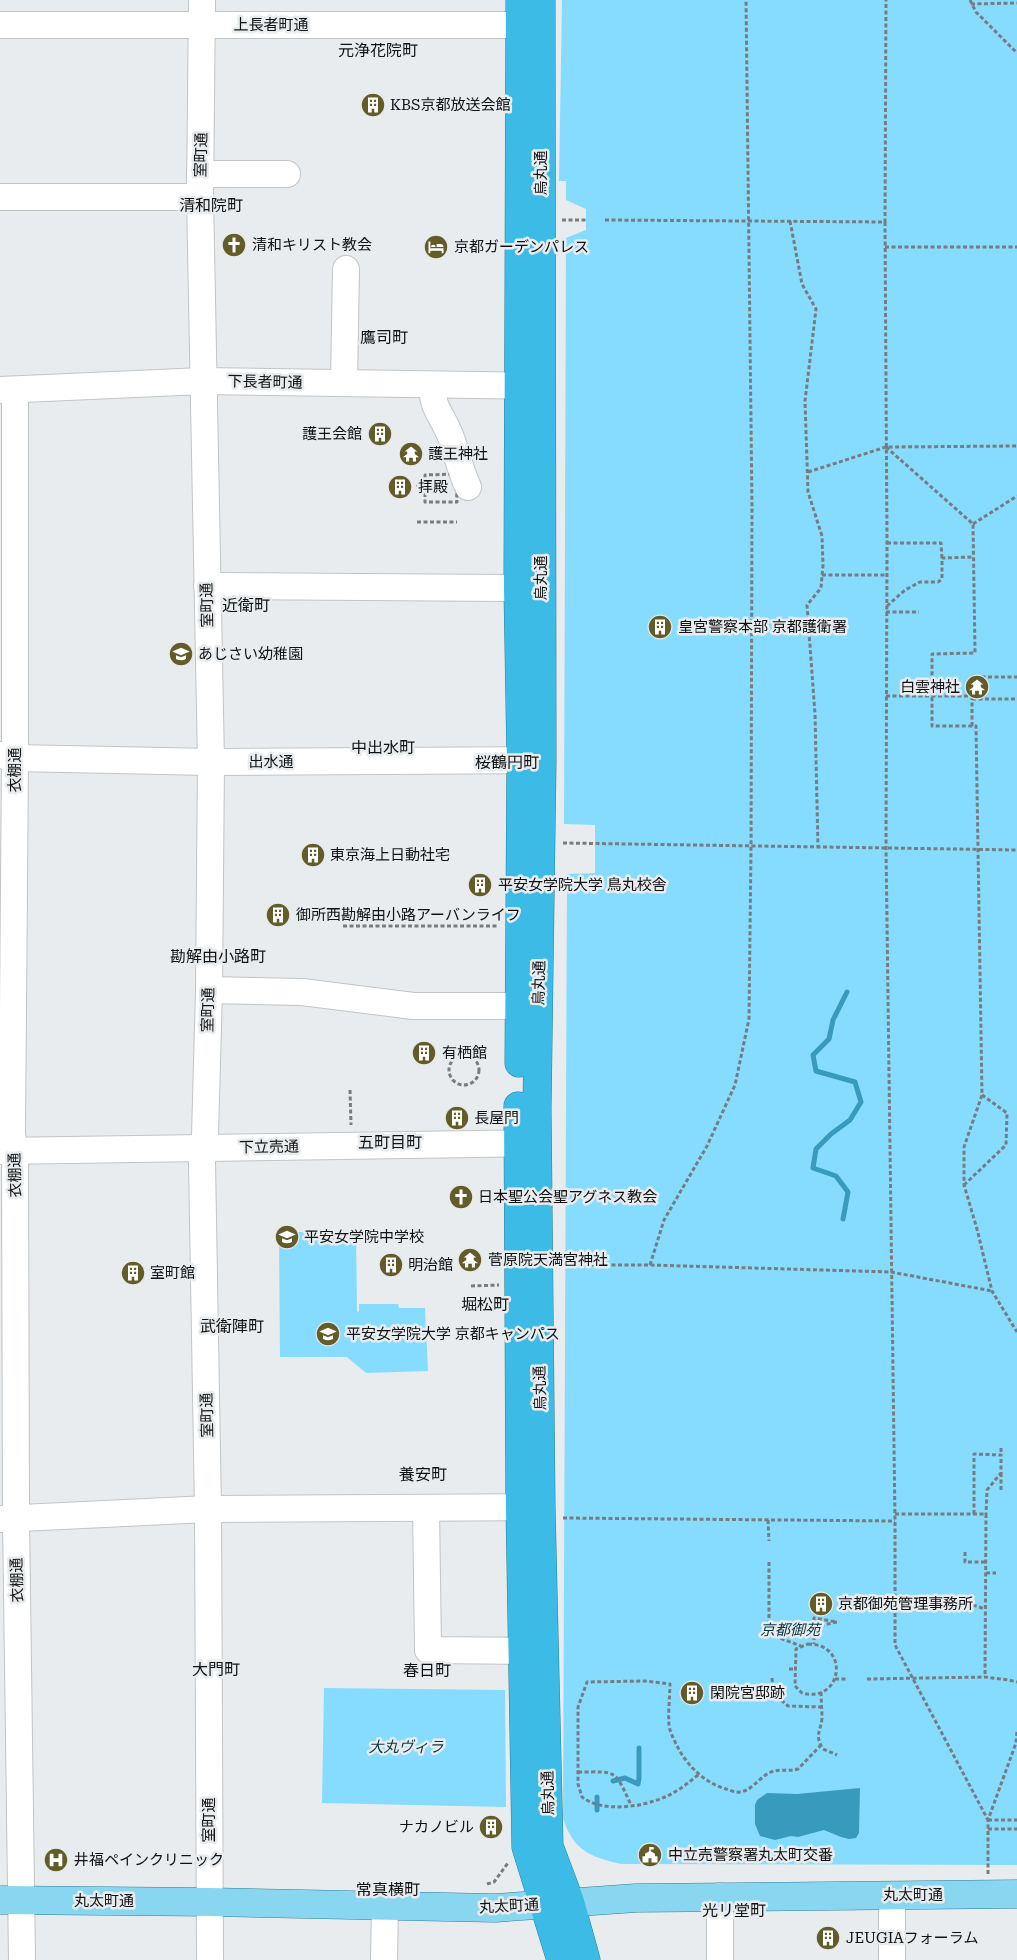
<svg xmlns="http://www.w3.org/2000/svg" width="1017" height="1960" font-family="'Roboto Serif','Noto Sans JP',serif">
<style>
.green{fill:#85dcff}
.water{fill:#389bbe}
.lines{fill:none;stroke-linecap:round;stroke-linejoin:round}
.stream{stroke:#389bbe;stroke-width:5}
.minor-casing{stroke:#c1c5c6;stroke-width:28}
.major-casing{stroke:#2c809c;stroke-width:29}
.highway-casing{stroke:#2c809c;stroke-width:29}
.path{stroke:#797c7d;stroke-width:3;stroke-dasharray:4 2.5;stroke-linecap:butt}
.minor{stroke:#fff;stroke-width:26}
.major{stroke:#89d6f0;stroke-width:28}
.highway{stroke:#3bbbe6;stroke-width:28}
.labels{text-anchor:middle;dominant-baseline:central;stroke-width:5;stroke-linejoin:round;paint-order:stroke}
.street-label{font-size:15px;fill:#101112;stroke:#e8ecee}
.poi-label{font-size:15px;fill:#101112;stroke:#e8ecee;text-anchor:start}
.park-label{font-size:15px;font-style:italic;fill:#083544;stroke:#e8ecee}
.neighbourhood-label{font-size:16px;fill:#101112;stroke:#e8ecee}
</style>
<rect width="100%" height="100%" fill="#e8ecee"/>
<g class="green">
<path d="M562 0H1017V1865L621 1864C590 1857 573 1850 563 1818L567 874 595 873V825L564 824 566 238 586 230V209L566 200V181H559Z"/>
<polygon points="279,1232 356,1232 357,1312 359,1311 359,1304 398,1304 399,1308 425,1308 428,1371 366,1373 347,1357 280,1357"/>
<polygon points="324,1688 505,1690 506,1807 322,1803"/>
</g>
<polygon class="water" points="860,1788 859,1833 856,1838 849,1839 841,1837 824,1830 798,1837 791,1836 775,1840 760,1836 755,1824 755,1805 757,1800 767,1793 797,1794"/>
<g class="lines">
<g class="stream">
<polyline points="843,1219 848,1192 836,1176 813,1168 816,1149 831,1134 850,1120 861,1102 855,1082 816,1071 813,1055 829,1039 833,1020 847,992"/>
<polyline points="613,1781 625,1778 638,1784 639,1778 639,1748"/>
<polyline points="597,1797 597,1810"/>
</g>
<g class="minor-casing">
<g id="minor">
<polyline points="202,0 200,197 211,762 209,990 205,1136 202,1162 208,1509 210,1960"/>
<polyline points="0,25 541,25"/>
<polyline points="200,174 287,174"/>
<polyline points="0,197 200,197"/>
<polyline points="344,383 346,269"/>
<path d="M432 385C432 408 442 415 450 435 457 453 460 470 468 487"/>
<polyline points="0,390 203,381 541,386"/>
<polyline points="15,390 15,758 12,1134 15,1151 16,1518 22,1960"/>
<polyline points="207,586 518,588"/>
<polyline points="0,755 15,758 211,762 542,760"/>
<polyline points="209,990 302,992 413,1006 519,1006"/>
<polyline points="0,1151 537,1143"/>
<polyline points="426,1508 428,1650 524,1651"/>
<polyline points="0,1519 208,1509 541,1507"/>
<polyline points="720,1896 720,1960"/>
<polyline points="384,1960 385,1906"/>
<polyline points="892,1960 892,1895"/>
</g>
</g>
<g class="major-casing">
<polyline id="major" points="0,1900 210,1902 495,1908 636,1898 1017,1894"/>
</g>
<g class="highway-casing">
<g id="highway">
<polyline points="541,0 542,760 537,1108 541,1507 549,1846 570,1902 586,1960"/>
<polyline points="519,1063 521,760 518,588 520,0"/>
<polyline points="518,1106 520,1507 526,1847 561,1960"/>
</g>
</g>
<g class="path">
<polyline points="970,0 976,12 1017,53"/>
<polyline points="971,4 1017,3"/>
<polyline points="562,220 586,220"/>
<polyline points="605,220 885,222 886,0"/>
<polyline points="790,221 802,284 816,309 805,401 808,492 822,536 823,565 821,588 807,605 815,714 818,847"/>
<polyline points="885,222 887,543 886,848 895,1521 895,1645 988,1820"/>
<polyline points="885,247 1017,247"/>
<polyline points="886,447 973,524 975,653 932,654 932,726 976,726 982,1095 964,1147 964,1185 977,1229 992,1291 1017,1332"/>
<polyline points="808,472 886,447 1017,446"/>
<polygon points="456,474 457,502 425,502 425,475"/>
<polyline points="416,486 425,486"/>
<polyline points="417,522 457,522"/>
<polyline points="973,524 1017,496"/>
<polyline points="887,543 941,543 942,558"/>
<polyline points="822,575 886,575"/>
<polyline points="887,606 905,590 920,582 938,582 942,579 942,558 972,557"/>
<polyline points="886,612 919,612"/>
<polyline points="886,696 972,696"/>
<polyline points="972,699 1017,699"/>
<polyline points="972,726 972,677 1017,677"/>
<polyline points="563,843 1017,850"/>
<polyline points="343,926 499,926"/>
<circle cx="464" cy="1070" r="15"/>
<polyline points="350,1090 351,1125"/>
<polyline points="964,1185 1006,1145 1007,1113 982,1095"/>
<polyline points="592,1265 650,1265 891,1272 992,1291"/>
<polyline points="650,1265 664,1220 707,1146 735,1085 749,1019 751,846 752,508 746,0"/>
<polyline points="559,1266 578,1265"/>
<polyline points="471,1286 499,1285"/>
<polyline points="1001,1448 1001,1455"/>
<polyline points="1001,1490 1001,1473"/>
<polyline points="895,1514 986,1514 985,1677"/>
<polyline points="974,1514 974,1454 1001,1455 1001,1473 987,1490 986,1514"/>
<polyline points="563,1518 895,1521"/>
<polyline points="768,1520 769,1541"/>
<polyline points="965,1552 965,1562 986,1562"/>
<polyline points="769,1562 769,1634 801,1646"/>
<polyline points="986,1573 996,1573"/>
<polyline points="895,1603 970,1604 985,1609"/>
<polyline points="814,1627 837,1622 814,1618 814,1644"/>
<path d="M808 1644C851 1644 842 1704 802 1693L795 1686 796 1649Z"/>
<polyline points="789,1669 795,1669"/>
<polyline points="772,1678 773,1693 788,1706 821,1707"/>
<polyline points="835,1679 847,1679"/>
<polyline points="867,1679 985,1677 1009,1680 1017,1682"/>
<path d="M821 1692C821 1701 822 1709 822 1718 821 1731 814 1735 823 1749L837 1755"/>
<path d="M578 1772C617 1772 614 1768 631 1805"/>
<path d="M698 1775C688 1783 677 1792 665 1797 642 1807 603 1813 582 1797L578 1784V1707L587 1682 644 1681 670 1684C670 1695 667 1722 670 1730 680 1757 697 1780 726 1789 730 1790 736 1793 740 1792 751 1791 759 1778 769 1773 778 1768 788 1772 798 1769L821 1745"/>
<polyline points="988,1820 1017,1820"/>
<polyline points="988,1829 1017,1829"/>
<polyline points="988,1874 988,1820 1016,1743 1017,1731"/>
<polyline points="487,1884 494,1882 508,1863"/>
</g>
<use href="#minor" class="minor"/>
<use href="#major" class="major"/>
<use href="#highway" class="highway"/>
</g>
<defs>
<g id="building-disc" transform="scale(1.25)"><circle r="9.5" fill="#645c28" stroke="#e8ecee"/><path d="M-4-6H4V6H1V3H-1V6H-4ZM-2.5-4.3h1.7v1.8h-1.7ZM.8-4.3h1.7v1.8H.8ZM-2.5-1h1.7V.8h-1.7ZM.8-1h1.7V.8H.8Z" fill="#fff"/></g>
<g id="church-disc" transform="scale(1.25)"><circle r="9.5" fill="#645c28" stroke="#e8ecee"/><path d="M-1.2-6h2.4v3.5h3.3v2.4h-3.3V6h-2.4V-.1h-3.3v-2.4h3.3Z" fill="#fff"/></g>
<g id="hotel-disc" transform="scale(1.25)"><circle r="9.5" fill="#645c28" stroke="#e8ecee"/><path d="M-6-4.5h1.5V1H6V5H4.5V3h-9V5H-6ZM-4 0a1.8 1.8 0 1 1 3.6 0ZM.5 0V-2.5h3Q6-2.5 6 0Z" fill="#fff"/></g>
<g id="temple-disc" transform="scale(1.25)"><circle r="9.5" fill="#645c28" stroke="#e8ecee"/><path d="M0-6L5-2H3V0L6.5 2.5H4V6H1.5V3h-3V6H-4V2.5H-6.5L-3 0V-2H-5Z" fill="#fff"/></g>
<g id="school-disc" transform="scale(1.25)"><circle r="9.5" fill="#645c28" stroke="#e8ecee"/><path d="M0-5L7-2L0 1L-7-2ZM-4 1L0 2.5L4 1V4Q0 6-4 4Z" fill="#fff"/></g>
<g id="university-disc" transform="scale(1.25)"><circle r="9.5" fill="#645c28" stroke="#e8ecee"/><path d="M0-5L7-2L0 1L-7-2ZM-4 1L0 2.5L4 1V4Q0 6-4 4Z" fill="#fff"/></g>
<g id="civic-disc" transform="scale(1.25)"><circle r="9.5" fill="#645c28" stroke="#e8ecee"/><path d="M-.6-6.5H3V-4.5H.6V-3L4-1V1h2V6H-6V1h2V-1L-.6-3ZM-1.2 2.5V6h2.4V2.5Z" fill="#fff"/></g>
<g id="hospital-disc" transform="scale(1.25)"><circle r="9.5" fill="#645c28" stroke="#e8ecee"/><path d="M-5-5h3v3.5h4V-5h3V5h-3V1.5h-4V5h-3Z" fill="#fff"/></g>
</defs>
<g fill-rule="evenodd">
<use href="#building-disc" x="373" y="105"/>
<use href="#church-disc" x="234" y="245"/>
<use href="#hotel-disc" x="436" y="247"/>
<use href="#building-disc" x="380" y="434"/>
<use href="#temple-disc" x="411" y="454"/>
<use href="#building-disc" x="400" y="487"/>
<use href="#building-disc" x="660" y="627"/>
<use href="#school-disc" x="181" y="654"/>
<use href="#temple-disc" x="977" y="687"/>
<use href="#building-disc" x="313" y="855"/>
<use href="#building-disc" x="480" y="885"/>
<use href="#building-disc" x="278" y="915"/>
<use href="#building-disc" x="424" y="1053"/>
<use href="#building-disc" x="457" y="1118"/>
<use href="#church-disc" x="461" y="1197"/>
<use href="#school-disc" x="287" y="1237"/>
<use href="#temple-disc" x="470" y="1260"/>
<use href="#building-disc" x="391" y="1265"/>
<use href="#building-disc" x="133" y="1273"/>
<use href="#university-disc" x="328" y="1334"/>
<use href="#building-disc" x="821" y="1604"/>
<use href="#building-disc" x="692" y="1693"/>
<use href="#building-disc" x="491" y="1827"/>
<use href="#civic-disc" x="650" y="1855"/>
<use href="#hospital-disc" x="56" y="1860"/>
<use href="#building-disc" x="828" y="1938"/>
</g>
<g class="labels">
<g class="street-label">
<text x="271" y="25">上長者町通</text>
<text transform="translate(201 155) rotate(-89)">室町通</text>
<text transform="translate(541 173) rotate(-90)">烏丸通</text>
<text transform="translate(265 382) rotate(1)">下長者町通</text>
<text transform="translate(541 578) rotate(-90)">烏丸通</text>
<text transform="translate(207 605) rotate(-91)">室町通</text>
<text x="271" y="762">出水通</text>
<text transform="translate(15 770) rotate(-90)">衣棚通</text>
<text transform="translate(539 983) rotate(-89)">烏丸通</text>
<text transform="translate(208 1010) rotate(-89)">室町通</text>
<text transform="translate(269 1147) rotate(-1)">下立売通</text>
<text transform="translate(15 1175) rotate(-91)">衣棚通</text>
<text transform="translate(540 1388) rotate(-91)">烏丸通</text>
<text transform="translate(207 1415) rotate(-91)">室町通</text>
<text transform="translate(17 1580) rotate(-91)">衣棚通</text>
<text transform="translate(548 1793) rotate(-91)">烏丸通</text>
<text transform="translate(209 1820) rotate(-90)">室町通</text>
<text x="913" y="1895">丸太町通</text>
<text x="104" y="1901">丸太町通</text>
<text transform="translate(509 1906) rotate(-3)">丸太町通</text>
</g>
<g class="poi-label">
<text x="390" y="105">KBS京都放送会館</text>
<text x="252" y="245">清和キリスト教会</text>
<text x="454" y="247">京都ガーデンパレス</text>
<text x="362" y="434" text-anchor="end">護王会館</text>
<text x="428" y="454">護王神社</text>
<text x="418" y="487">拝殿</text>
<text x="678" y="627">皇宮警察本部 京都護衛署</text>
<text x="198" y="654">あじさい幼稚園</text>
<text x="960" y="687" text-anchor="end">白雲神社</text>
<text x="330" y="855">東京海上日動社宅</text>
<text x="498" y="885">平安女学院大学 鳥丸校舎</text>
<text x="296" y="915">御所西勘解由小路アーバンライフ</text>
<text x="442" y="1053">有栖館</text>
<text x="474" y="1118">長屋門</text>
<text x="478" y="1197">日本聖公会聖アグネス教会</text>
<text x="304" y="1237">平安女学院中学校</text>
<text x="488" y="1260">菅原院天満宮神社</text>
<text x="408" y="1265">明治館</text>
<text x="150" y="1273">室町館</text>
<text x="346" y="1334">平安女学院大学 京都キャンパス</text>
<text x="838" y="1604">京都御苑管理事務所</text>
<text x="710" y="1693">閑院宮邸跡</text>
<text x="474" y="1827" text-anchor="end">ナカノビル</text>
<text x="668" y="1855">中立売警察署丸太町交番</text>
<text x="74" y="1860">井福ペインクリニック</text>
<text x="846" y="1938">JEUGIAフォーラム</text>
</g>
<g class="park-label">
<text x="790" y="1630">京都御苑</text>
<text x="406" y="1747">大丸ヴィラ</text>
</g>
<g class="neighbourhood-label">
<text x="378" y="50">元浄花院町</text>
<text x="211" y="205">清和院町</text>
<text x="384" y="337">鷹司町</text>
<text x="246" y="605">近衛町</text>
<text x="383" y="747">中出水町</text>
<text x="507" y="762">桜鶴円町</text>
<text x="218" y="956">勘解由小路町</text>
<text x="390" y="1142">五町目町</text>
<text x="485" y="1304">堀松町</text>
<text x="232" y="1326">武衛陣町</text>
<text x="423" y="1474">養安町</text>
<text x="216" y="1669">大門町</text>
<text x="427" y="1670">春日町</text>
<text x="388" y="1889">常真横町</text>
<text x="734" y="1910">光リ堂町</text>
</g>
</g>
</svg>
